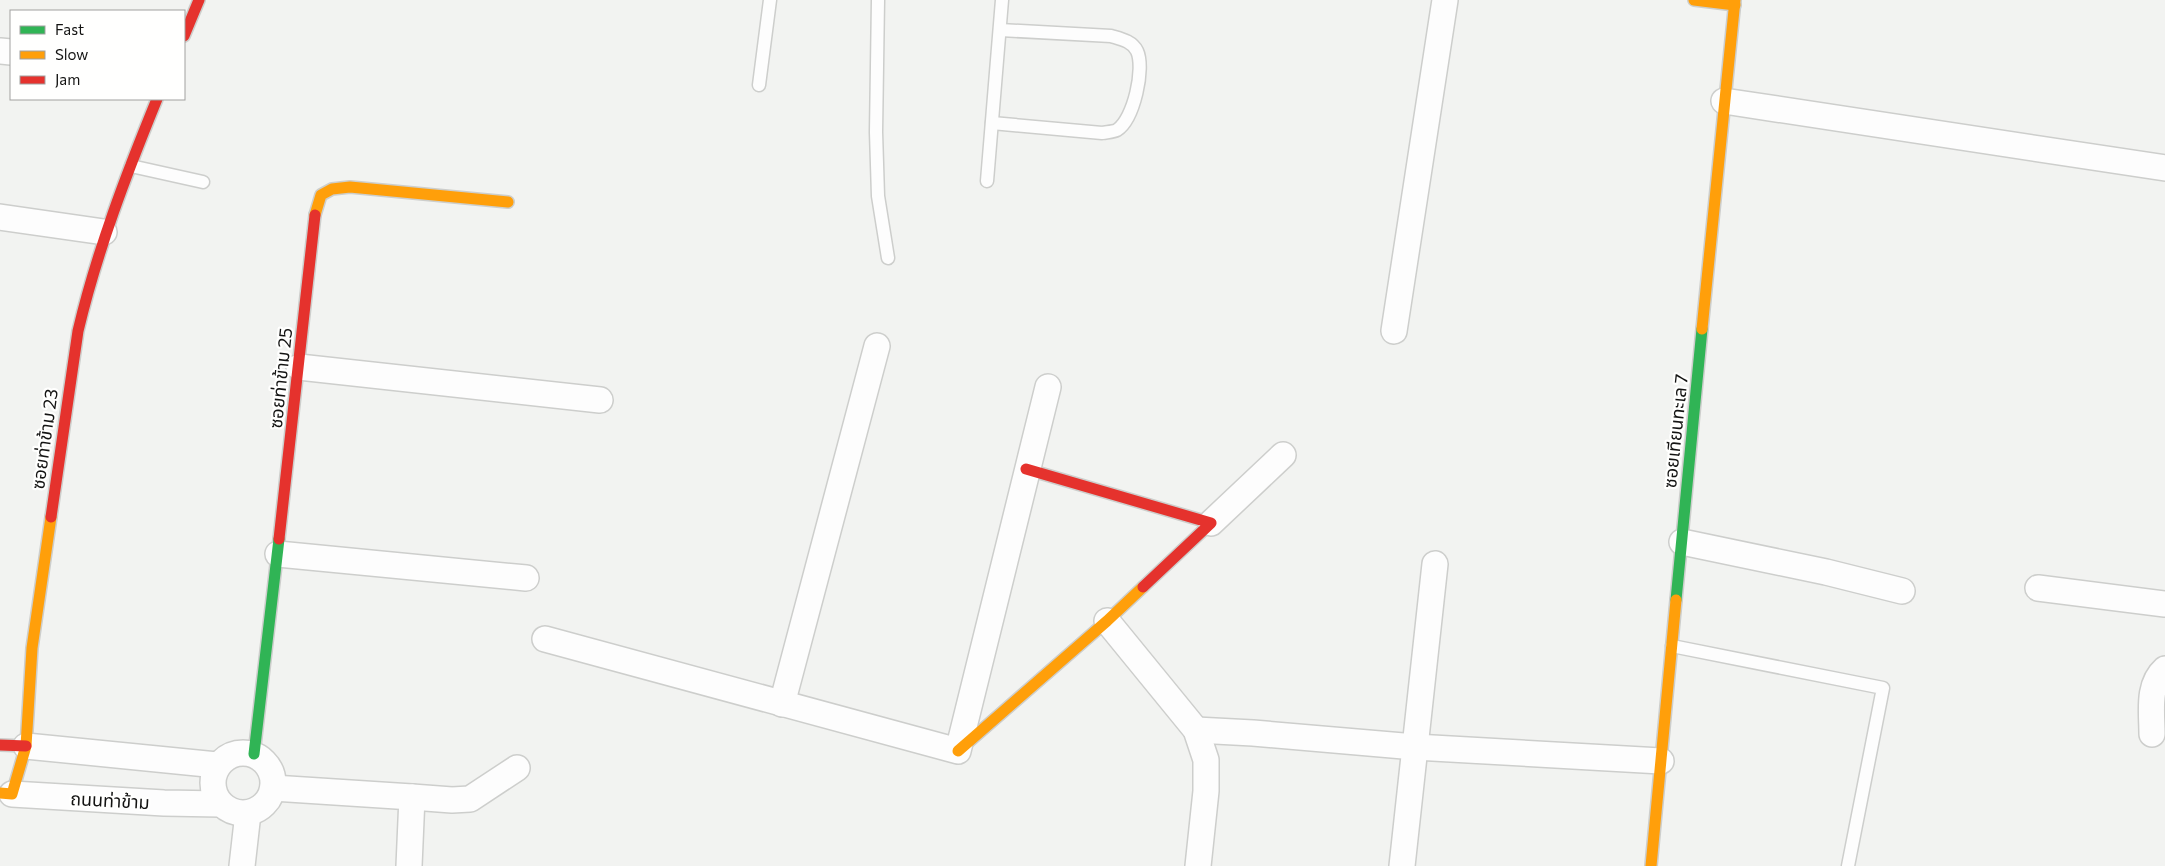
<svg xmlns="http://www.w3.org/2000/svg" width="2165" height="866" font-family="Commissioner,'Noto Sans Thai',sans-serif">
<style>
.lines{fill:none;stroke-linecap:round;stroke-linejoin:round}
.lane-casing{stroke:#cdcecc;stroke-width:15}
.street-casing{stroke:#cdcecc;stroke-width:28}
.fast-casing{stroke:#cdcecc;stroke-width:14}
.slow-casing{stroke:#cdcecc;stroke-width:14}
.jam-casing{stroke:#cdcecc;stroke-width:14}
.lane{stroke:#fdfdfd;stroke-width:12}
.street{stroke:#fdfdfd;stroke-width:25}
.fast{stroke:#30b455;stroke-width:11}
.slow{stroke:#ff9f0a;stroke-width:11}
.jam{stroke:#e5322d;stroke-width:11}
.labels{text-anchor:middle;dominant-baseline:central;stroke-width:4.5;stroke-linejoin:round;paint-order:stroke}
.street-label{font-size:18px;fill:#131312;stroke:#fffffe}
</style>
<rect width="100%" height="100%" fill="#f2f3f1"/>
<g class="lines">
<g class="lane-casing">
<g id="lane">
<polyline points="878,0 876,132 878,196 888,258"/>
<polyline points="759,85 770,0"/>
<path d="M992 123 1102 133C1107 132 1113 132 1117 130 1134 119 1145 68 1137 51 1132 41 1121 39 1111 36L1000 30"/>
<polyline points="131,166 203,182"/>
<polyline points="987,181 1002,0"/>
<polyline points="1672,646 1883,688 1848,866"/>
</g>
</g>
<g class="street-casing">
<g id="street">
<polyline points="0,51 11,52"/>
<polyline points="1724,101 2165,168"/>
<polyline points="0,217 104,232"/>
<polyline points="1394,331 1445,0"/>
<polyline points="299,367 600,400"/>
<polyline points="1211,523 1283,455"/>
<polyline points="1682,542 1826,572 1902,591"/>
<polyline points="278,554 526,578"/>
<polyline points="2038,588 2165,604"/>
<polyline points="1107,621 1196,730 1206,760 1206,791 1198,866"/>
<polyline points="545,639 958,751 1048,387"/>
<polyline points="782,704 877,346"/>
<polyline points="1196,730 1253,733 1415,747 1661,761"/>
<path d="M2152 734C2152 712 2147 685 2165 669"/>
<polyline points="26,746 217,765"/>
<circle cx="243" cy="783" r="30"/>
<polyline points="273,788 412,797 409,866"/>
<polyline points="12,794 164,803 220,804"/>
<polyline points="412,797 452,800 470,799 517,768"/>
<polyline points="242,866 248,813"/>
<polyline points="1402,866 1435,564"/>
</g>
</g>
<g class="fast-casing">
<g id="fast">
<polyline points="1676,600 1702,329"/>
<polyline points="254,754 279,539"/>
</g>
</g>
<g class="slow-casing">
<g id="slow">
<polyline points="1694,0 1735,5"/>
<polyline points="315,215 321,195 332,189 350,187 508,202"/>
<polyline points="1702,329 1735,0"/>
<polyline points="958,751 1107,621 1143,587"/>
<polyline points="0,793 12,794 26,746 32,648 51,517"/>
<polyline points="1651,866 1676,600"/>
</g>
</g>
<g class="jam-casing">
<g id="jam">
<polyline points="184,36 199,0"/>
<polyline points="1026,469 1211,523 1143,587"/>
<path d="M51 517 78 331C97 251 126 175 157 99"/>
<polyline points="279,539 315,215"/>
<polyline points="0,745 26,746"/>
</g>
</g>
<use href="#lane" class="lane"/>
<use href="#street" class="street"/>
<use href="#fast" class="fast"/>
<use href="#slow" class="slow"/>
<use href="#jam" class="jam"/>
</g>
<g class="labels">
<g class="street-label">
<text transform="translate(280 378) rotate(-84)">ซอยท่าข้าม 25</text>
<text transform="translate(1675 431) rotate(-84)">ซอยเทียนทะเล 7</text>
<text transform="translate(44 439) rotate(-82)">ซอยท่าข้าม 23</text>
<text transform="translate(110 800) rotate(3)">ถนนท่าข้าม</text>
</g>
</g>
<rect x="10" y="10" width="175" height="90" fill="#fffffe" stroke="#a1a1a0"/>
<rect x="20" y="26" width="25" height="8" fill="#30b455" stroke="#a1a1a0"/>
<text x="55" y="35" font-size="15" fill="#131312">Fast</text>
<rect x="20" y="51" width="25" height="8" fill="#ff9f0a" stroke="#a1a1a0"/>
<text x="55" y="60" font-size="15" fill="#131312">Slow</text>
<rect x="20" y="76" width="25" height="8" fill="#e5322d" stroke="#a1a1a0"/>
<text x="55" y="85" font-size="15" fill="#131312">Jam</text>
</svg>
